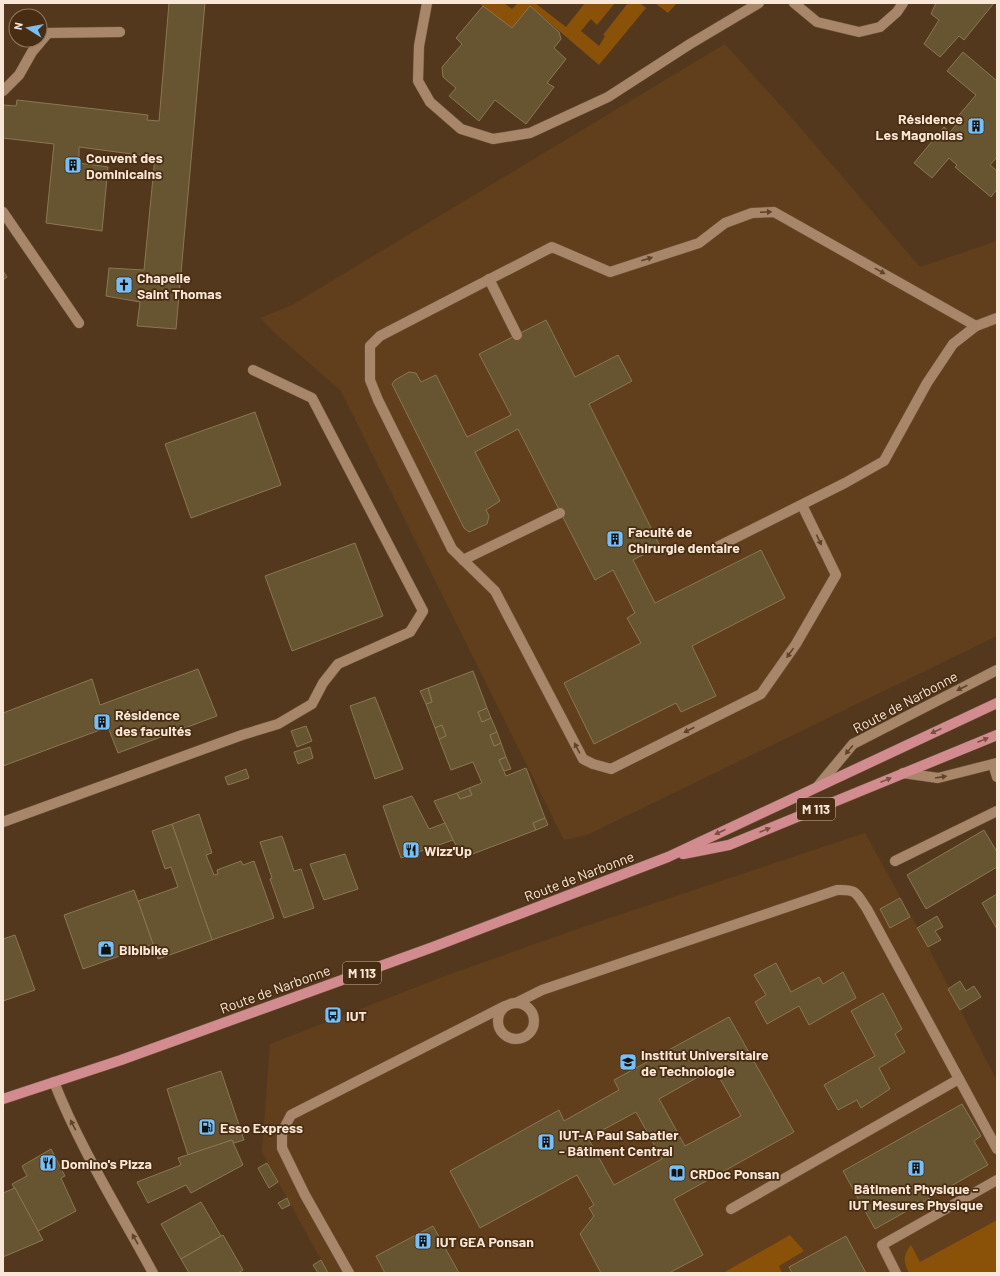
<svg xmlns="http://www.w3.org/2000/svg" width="1000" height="1276" font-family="Barlow,sans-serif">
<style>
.built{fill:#613f1d}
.green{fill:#8a5109}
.building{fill:#675431;stroke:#8a7752;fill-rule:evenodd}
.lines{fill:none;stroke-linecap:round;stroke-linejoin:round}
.minor-casing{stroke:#6e563e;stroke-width:11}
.major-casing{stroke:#6e563e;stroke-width:11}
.minor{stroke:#a78669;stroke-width:10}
.major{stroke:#d28b8f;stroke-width:10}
.oneway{fill:#604328}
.oneway2{fill:#794e3e}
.labels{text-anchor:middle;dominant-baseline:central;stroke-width:3.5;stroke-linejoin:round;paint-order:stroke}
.shield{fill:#492d12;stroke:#c4ae9c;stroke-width:1}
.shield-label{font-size:13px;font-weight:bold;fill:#f8e6d7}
.poi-label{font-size:14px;font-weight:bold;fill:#f8e6d7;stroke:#492d12;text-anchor:start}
.street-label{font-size:14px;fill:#f8e6d7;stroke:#492d12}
</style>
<rect width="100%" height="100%" fill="#54381d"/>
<g class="built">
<polygon points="725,44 791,117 920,267 997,241 997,636 587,835 564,840 341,391 276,334 260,318 292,305"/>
<polygon points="865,833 928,947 997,1081 997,1273 328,1273 262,1152 270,1044 453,973 589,925"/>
</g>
<g class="green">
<polygon points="479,3 504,3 512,9 518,3 535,3 566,27 585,3 615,3 597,25 591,19 581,31 599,46 605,36 603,35 628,3 640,3 646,8 599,65 530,6 512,28"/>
<polygon points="655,3 677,3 668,13"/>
<path d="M997 1220V1273H909C903 1262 903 1255 911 1245L920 1262Z"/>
<polygon points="790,1235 804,1251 779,1266 782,1273 723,1273"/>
</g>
<g class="building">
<polygon points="169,3 205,3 176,329 137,326 140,302 106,296 109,268 144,270 155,157 79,147 79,163 108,167 102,231 46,223 54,144 3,138 3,105 16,106 17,100 148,115 147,120 159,121"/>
<polygon points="936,3 994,3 964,40 959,36 940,57 924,44 939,20 931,14"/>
<polygon points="483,6 512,28 530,6 559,32 561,39 554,48 566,59 547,83 554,87 526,124 495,100 479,121 449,96 456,88 443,77 442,67 462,44 456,38"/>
<polygon points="963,52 997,81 997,157 990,165 997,171 997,189 991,197 955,167 957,165 949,158 932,178 914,163 944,127 950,132 957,124 954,121 976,95 947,71"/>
<polygon points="3,271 7,277 3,280"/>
<polygon points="546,320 575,377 618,355 632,381 589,404 660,546 633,560 655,603 761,550 785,598 692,646 716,696 681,712 676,703 594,744 564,683 641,643 627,618 635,613 613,570 595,580 518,429 475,452 500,501 486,510 489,516 487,524 469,532 464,528 392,384 395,380 409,372 416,373 421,382 436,375 467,437 511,415 479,354"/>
<polygon points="255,412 281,485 191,518 165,444"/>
<polygon points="355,543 383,616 292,651 265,576"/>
<polygon points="198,669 217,716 118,753 108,727 3,766 3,713 92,679 100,705"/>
<polygon points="473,671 487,708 478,712 482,722 491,718 497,732 490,735 494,746 501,743 506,757 499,760 506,776 526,768 545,818 533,823 536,830 462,858 434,801 457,793 460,799 472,795 469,788 482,783 473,762 451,770 439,739 446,736 442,725 435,728 426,704 432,702 428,688"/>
<polygon points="428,688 432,702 426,704 420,691"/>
<polygon points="375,697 403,769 375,779 350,706"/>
<polygon points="487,708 491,718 482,722 478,712"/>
<polygon points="442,725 446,736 439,739 435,728"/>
<polygon points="306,726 312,741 297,747 291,731"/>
<polygon points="497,732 501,743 494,746 490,735"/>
<polygon points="310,747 313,758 298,764 294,752"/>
<polygon points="506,757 511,769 504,771 499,760"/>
<polygon points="246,769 249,778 228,785 225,777"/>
<polygon points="469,788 472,795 460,799 457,793"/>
<polygon points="412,796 429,829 445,823 453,840 401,858 383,806"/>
<polygon points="199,814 212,853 206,855 214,875 218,874 217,870 241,861 243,865 254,861 274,918 212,940 172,824"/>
<polygon points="545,818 548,825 536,830 533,823"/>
<polygon points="172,824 212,940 158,959 138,901 178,887 171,867 165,869 152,831"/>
<polygon points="984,830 997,852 997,867 926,909 907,875"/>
<polygon points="282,836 294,871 301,869 314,908 284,918 270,879 272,878 260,842"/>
<polygon points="345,854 358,889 324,900 310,864"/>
<polygon points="134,890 153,944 83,969 64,915"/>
<polygon points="997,894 997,929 982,903"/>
<polygon points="900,898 910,917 890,928 880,909"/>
<polygon points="937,916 943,927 935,931 941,940 928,947 917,928"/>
<polygon points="15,935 35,990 3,1001 3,939"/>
<polygon points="776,963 791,992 819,977 823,984 843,972 856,998 809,1025 799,1006 767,1024 755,1002 766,995 754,975"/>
<polygon points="960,981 966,991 974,986 981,997 960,1010 948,989"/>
<polygon points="883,993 902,1029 895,1034 905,1052 879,1068 890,1089 861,1108 857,1100 838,1110 824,1085 875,1056 851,1011"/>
<path d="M729 1017 794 1132 674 1199 703 1255 669 1273H601L580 1234 594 1216 589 1208 594 1205 577 1175 480 1228 450 1171 559 1110 564 1121 619 1090 614 1080ZM714 1068 741 1116 685 1146 659 1099ZM636 1112 662 1159 614 1185 588 1138Z"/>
<polygon points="221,1071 244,1140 234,1143 232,1140 188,1155 167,1089"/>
<polygon points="962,1104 981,1136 974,1141 988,1165 875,1229 843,1171"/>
<polygon points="232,1140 243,1165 191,1193 186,1185 148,1203 137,1182 181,1165 178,1158"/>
<polygon points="51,1149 65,1176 61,1178 76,1211 38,1231 12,1184 27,1176 22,1166"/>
<polygon points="267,1163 278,1182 269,1188 258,1168"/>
<polygon points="15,1188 43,1240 3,1257 3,1193"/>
<polygon points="287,1198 290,1205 282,1209 278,1203"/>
<polygon points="201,1202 221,1236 181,1259 161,1224"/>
<polygon points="433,1226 459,1273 385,1273 376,1256"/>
<polygon points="223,1235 243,1270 238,1273 189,1273 181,1259"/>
<polygon points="846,1236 866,1273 792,1273 789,1267"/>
<polygon points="321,1260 328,1273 318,1273 313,1265"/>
</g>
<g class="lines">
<g class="minor-casing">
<g id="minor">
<polyline points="427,3 419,46 418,81 430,102 461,129 493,139 530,133 608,97 690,44 759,3"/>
<polyline points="794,3 817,22 859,32 880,27 897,12 903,3"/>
<polyline points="3,91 19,75 32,52 48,33 120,32"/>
<polyline points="3,212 79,323"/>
<polyline points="489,279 517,335"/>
<polyline points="802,505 836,575 796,644 761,694 611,769 593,764 583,759 495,591 452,549 378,400 370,380 370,346 380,336 552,247 610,272 699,243 725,223 752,213 774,212 976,326"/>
<polyline points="713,549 845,483 884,461 927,383 953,344 976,326 997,318"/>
<polyline points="463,560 560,513"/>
<polyline points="993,764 997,777"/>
<polyline points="903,773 938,778 997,763"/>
<polyline points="818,786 853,744 997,670"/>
<polyline points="3,822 242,735 278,724 312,704 323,683 338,664 410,632 423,611 312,398 253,370"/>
<polyline points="895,861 997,811"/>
<path d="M516 1003 542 990 837 890C857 889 856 893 867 909L997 1149"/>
<circle cx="516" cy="1021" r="18"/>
<path d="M54 1082C80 1148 119 1210 153 1273"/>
<polyline points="731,1209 959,1079"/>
<polyline points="349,1273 305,1195 282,1148 282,1132 291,1115 505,1006"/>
<polyline points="896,1273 882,1245 997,1180"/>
</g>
</g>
<g class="major-casing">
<g id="major">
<polyline points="683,854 729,845 997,735"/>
<polyline points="3,1099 121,1060 433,947 668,857 997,703"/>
</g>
</g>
<use href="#minor" class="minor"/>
<use href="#major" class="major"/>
</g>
<defs><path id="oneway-solid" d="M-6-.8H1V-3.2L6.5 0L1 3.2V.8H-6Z"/></defs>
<g class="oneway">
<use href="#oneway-solid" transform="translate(766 212) rotate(-3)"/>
<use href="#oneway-solid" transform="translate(647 259) rotate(-18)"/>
<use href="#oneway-solid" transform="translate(880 271) rotate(29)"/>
<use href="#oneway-solid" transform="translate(819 540) rotate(64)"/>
<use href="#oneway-solid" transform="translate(790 653) rotate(125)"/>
<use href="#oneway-solid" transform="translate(962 688) rotate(153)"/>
<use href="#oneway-solid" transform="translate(689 730) rotate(153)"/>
<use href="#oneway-solid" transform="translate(577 748) rotate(-118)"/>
<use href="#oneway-solid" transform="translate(849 750) rotate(130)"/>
<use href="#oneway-solid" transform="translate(941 777) rotate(-9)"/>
<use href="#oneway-solid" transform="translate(73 1125) rotate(-117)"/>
<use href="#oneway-solid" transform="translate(135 1239) rotate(-119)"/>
</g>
<g class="oneway2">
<use href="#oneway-solid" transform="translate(936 731) rotate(156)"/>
<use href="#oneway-solid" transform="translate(983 740) rotate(-22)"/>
<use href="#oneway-solid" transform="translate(886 780) rotate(-22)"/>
<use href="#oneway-solid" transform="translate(765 830) rotate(-22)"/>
<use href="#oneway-solid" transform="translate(720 832) rotate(155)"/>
</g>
<defs>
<g id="building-square" transform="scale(0.9)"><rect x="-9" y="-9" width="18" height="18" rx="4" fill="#77bff7" stroke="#492d12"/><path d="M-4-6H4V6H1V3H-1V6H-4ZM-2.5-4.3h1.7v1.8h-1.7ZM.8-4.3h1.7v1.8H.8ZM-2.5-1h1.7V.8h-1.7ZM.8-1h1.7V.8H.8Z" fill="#111"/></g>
<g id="church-square" transform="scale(0.9)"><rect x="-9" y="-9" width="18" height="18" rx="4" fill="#77bff7" stroke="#492d12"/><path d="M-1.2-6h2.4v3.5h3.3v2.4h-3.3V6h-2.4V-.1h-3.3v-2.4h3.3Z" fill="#111"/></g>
<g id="restaurant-square" transform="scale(0.9)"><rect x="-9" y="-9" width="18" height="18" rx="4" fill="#77bff7" stroke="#492d12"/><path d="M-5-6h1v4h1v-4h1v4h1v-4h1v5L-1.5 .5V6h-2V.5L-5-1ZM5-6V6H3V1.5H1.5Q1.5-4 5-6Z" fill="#111"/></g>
<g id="shop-square" transform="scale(0.9)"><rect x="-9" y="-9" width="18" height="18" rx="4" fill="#77bff7" stroke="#492d12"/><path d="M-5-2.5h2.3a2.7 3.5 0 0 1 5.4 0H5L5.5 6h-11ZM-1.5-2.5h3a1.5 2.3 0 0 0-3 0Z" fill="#111"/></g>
<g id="bus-square" transform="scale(0.9)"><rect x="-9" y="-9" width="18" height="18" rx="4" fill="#77bff7" stroke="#492d12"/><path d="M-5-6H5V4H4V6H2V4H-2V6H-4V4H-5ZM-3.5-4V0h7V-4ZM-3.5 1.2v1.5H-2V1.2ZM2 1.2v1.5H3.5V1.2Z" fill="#111"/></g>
<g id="university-square" transform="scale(0.9)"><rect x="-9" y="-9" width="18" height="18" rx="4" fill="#77bff7" stroke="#492d12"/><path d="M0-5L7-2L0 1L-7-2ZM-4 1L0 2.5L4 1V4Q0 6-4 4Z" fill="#111"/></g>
<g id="fuel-square" transform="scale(0.9)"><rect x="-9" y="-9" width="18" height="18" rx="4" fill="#77bff7" stroke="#492d12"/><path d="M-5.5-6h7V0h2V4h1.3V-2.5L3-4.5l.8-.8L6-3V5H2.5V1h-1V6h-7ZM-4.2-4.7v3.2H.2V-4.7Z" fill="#111"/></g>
<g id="library-square" transform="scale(0.9)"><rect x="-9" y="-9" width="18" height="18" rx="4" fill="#77bff7" stroke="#492d12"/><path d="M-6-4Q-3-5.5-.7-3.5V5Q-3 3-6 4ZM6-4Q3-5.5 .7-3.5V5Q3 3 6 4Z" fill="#111"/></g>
</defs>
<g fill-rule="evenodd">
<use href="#building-square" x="976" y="126"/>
<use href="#building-square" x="73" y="165"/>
<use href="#church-square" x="124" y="285"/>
<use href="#building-square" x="615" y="539"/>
<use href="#building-square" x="102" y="722"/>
<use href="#restaurant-square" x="411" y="850"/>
<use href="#shop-square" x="106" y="949"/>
<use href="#bus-square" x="333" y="1015"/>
<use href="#university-square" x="628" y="1062"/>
<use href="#fuel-square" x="207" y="1127"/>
<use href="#building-square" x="546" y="1142"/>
<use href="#restaurant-square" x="48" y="1163"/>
<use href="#building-square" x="916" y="1168"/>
<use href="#library-square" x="677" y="1173"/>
<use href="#building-square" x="423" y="1241"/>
</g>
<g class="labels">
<g class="shield">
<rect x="797" y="798" width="38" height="22" rx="3"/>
<rect x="343" y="962" width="38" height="22" rx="3"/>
</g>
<g class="shield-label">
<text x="816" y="809">M 113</text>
<text x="362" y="973">M 113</text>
</g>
<g class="poi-label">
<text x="963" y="118" text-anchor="end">Résidence<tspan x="963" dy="16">Les Magnolias</tspan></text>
<text x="86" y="157">Couvent des<tspan x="86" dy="16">Dominicains</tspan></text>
<text x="137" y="277">Chapelle<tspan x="137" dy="16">Saint Thomas</tspan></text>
<text x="628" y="531">Faculté de<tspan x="628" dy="16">Chirurgie dentaire</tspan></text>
<text x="115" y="714">Résidence<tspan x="115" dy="16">des facultés</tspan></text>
<text x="424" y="850">Wizz'Up</text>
<text x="119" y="949">Bibibike</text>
<text x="346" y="1015">IUT</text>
<text x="641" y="1054">Institut Universitaire<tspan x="641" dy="16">de Technologie</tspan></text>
<text x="220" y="1127">Esso Express</text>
<text x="559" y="1134">IUT-A Paul Sabatier<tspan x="559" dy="16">- Bâtiment Central</tspan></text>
<text x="61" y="1163">Domino's Pizza</text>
<text x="690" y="1173">CRDoc Ponsan</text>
<text x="916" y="1188" text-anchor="middle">Bâtiment Physique -<tspan x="916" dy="16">IUT Mesures Physique</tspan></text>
<text x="436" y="1241">IUT GEA Ponsan</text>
</g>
<g class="street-label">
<text transform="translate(905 702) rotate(-28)">Route de Narbonne</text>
<text transform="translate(579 876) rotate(-21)">Route de Narbonne</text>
<text transform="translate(275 989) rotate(-20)">Route de Narbonne</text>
</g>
</g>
<rect width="1000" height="1276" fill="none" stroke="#f8e6d7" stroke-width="8"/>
<g transform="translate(28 28) rotate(281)"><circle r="19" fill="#492d12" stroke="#8f7761"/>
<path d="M0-3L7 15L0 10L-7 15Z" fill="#77bff7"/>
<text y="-6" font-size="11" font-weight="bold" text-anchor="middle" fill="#f8e6d7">N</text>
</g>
</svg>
